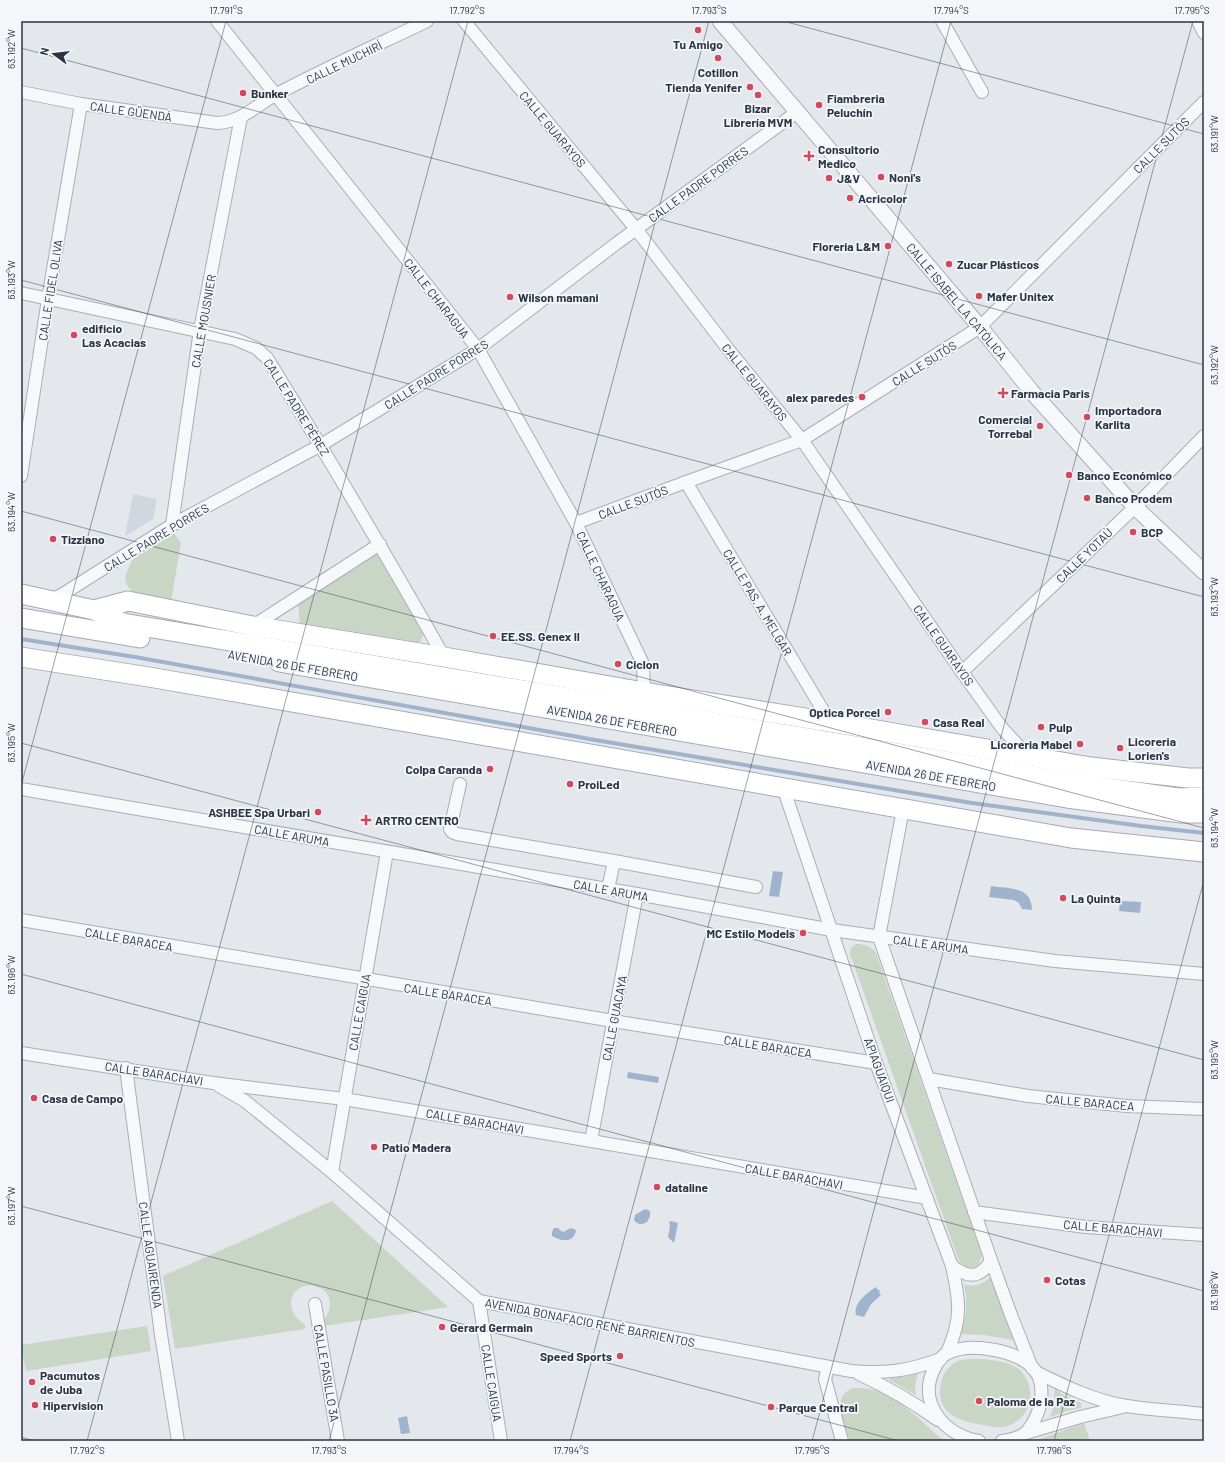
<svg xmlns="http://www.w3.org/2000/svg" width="1225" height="1462" font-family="Barlow,sans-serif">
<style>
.built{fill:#d2d6de}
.green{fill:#c9d6c5}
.water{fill:#9fb4cc}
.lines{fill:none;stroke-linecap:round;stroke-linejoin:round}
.stream{stroke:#9fb4cc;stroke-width:4}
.minor-casing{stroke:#a9aeb7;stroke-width:14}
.tertiary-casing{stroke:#a9aeb7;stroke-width:17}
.primary-casing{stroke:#a3abb8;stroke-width:21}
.minor{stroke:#f7f8fa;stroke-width:12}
.tertiary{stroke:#f7f8fa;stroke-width:15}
.primary{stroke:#fff;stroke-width:19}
.ticks{fill:none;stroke:#2b3445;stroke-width:1;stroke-opacity:0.45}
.poi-dot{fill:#d1495b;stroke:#f4f6f9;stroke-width:1.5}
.labels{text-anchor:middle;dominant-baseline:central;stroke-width:3.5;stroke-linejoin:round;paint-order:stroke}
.poi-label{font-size:12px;font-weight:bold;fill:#2b3445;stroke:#f4f6f9;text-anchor:start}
.street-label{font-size:12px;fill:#2b3445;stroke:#f4f6f9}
.neatline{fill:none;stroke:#2b3445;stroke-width:1.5}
.ticks-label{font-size:10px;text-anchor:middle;fill:#2b3445}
</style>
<rect width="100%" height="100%" fill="#e4e7ec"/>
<polygon class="built" points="133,494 157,499 153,519 125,536"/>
<g class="green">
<polygon points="174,533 181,543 171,602 136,594 128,587 125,580 126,574 132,560"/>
<polygon points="376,551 422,629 423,635 419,644 300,626 298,601"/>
<path d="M856 944C865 944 870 946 876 953L982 1255 979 1265C971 1269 965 1268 959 1261L850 954 851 948Z"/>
<path d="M332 1201 448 1307 324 1326 323 1322C349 1285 294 1272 291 1302 291 1313 297 1319 305 1325V1329L175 1349 163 1276Z"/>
<path d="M991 1277 1013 1340 984 1335 960 1334C967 1317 968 1302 964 1284 975 1288 982 1284 991 1277Z"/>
<polygon points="147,1326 151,1351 26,1371 21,1345"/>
<path d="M979 1359C992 1360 1009 1361 1020 1370 1023 1373 1026 1378 1028 1382 1035 1402 1025 1422 1004 1427 998 1428 989 1426 983 1425 955 1421 933 1411 942 1379 944 1372 951 1364 958 1361 964 1359 972 1359 979 1359Z"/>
<polygon points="918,1373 915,1386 916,1395 889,1380 891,1378 908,1376"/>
<path d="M854 1388C859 1388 864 1388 869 1389 893 1392 923 1422 940 1438L947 1441H850C845 1425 829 1395 854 1388Z"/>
<polygon points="1055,1389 1063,1395 1081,1403 1081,1408 1067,1411 1050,1417 1053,1409"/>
<polygon points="1084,1423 1090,1441 1034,1441"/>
</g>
<g class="water">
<polygon points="773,871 783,872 779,897 769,896"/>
<path d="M991 886C1009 889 1032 886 1032 910L1022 909 1019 903 1014 900 989 897Z"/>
<polygon points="1120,901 1141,902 1140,913 1119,911"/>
<polygon points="628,1072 659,1077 658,1083 627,1078"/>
<path d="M645 1209 650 1211V1216L647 1222C642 1225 637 1225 634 1220L635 1215Z"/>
<polygon points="671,1221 678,1223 674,1243 668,1237 670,1226 669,1222"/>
<path d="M554 1228H558L561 1231 563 1232 571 1228 576 1230C574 1243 562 1242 552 1236V1232Z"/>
<path d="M876 1287 877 1289 880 1291 879 1293 881 1295 871 1304 864 1317 856 1315C853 1303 867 1293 876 1287Z"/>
<polygon points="407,1416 410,1433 401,1434 398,1418"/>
</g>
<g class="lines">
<polyline class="stream" points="21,639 135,657 595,740 972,803 1141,826 1204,833"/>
<g class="minor-casing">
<g id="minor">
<polyline points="217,21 478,349 576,523 643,664 644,692"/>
<polyline points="464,21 636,229 728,349 802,440 962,672 1002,728 1028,756"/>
<polyline points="942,21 982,92"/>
<polyline points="1198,21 1204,33"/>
<path d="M21 92 81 104 217 123C242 122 256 105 277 94 326 68 377 45 427 21"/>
<path d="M21 293 235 339 256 348 267 358C328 457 387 556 444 657"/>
<polyline points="21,476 48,299 81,104"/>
<polyline points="686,482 830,722"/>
<polyline points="576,523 686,482 802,440 980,327 1204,102"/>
<polyline points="172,525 200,330 241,117"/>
<polyline points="51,600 63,594 172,525 321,445 478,349 617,243 797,112"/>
<polyline points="253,626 380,544"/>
<polyline points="962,672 1135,507 1204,436"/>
<polyline points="460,784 450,829 452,832 457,834 614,861"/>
<path d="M783 787 876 1063 952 1266C960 1302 962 1319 947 1353"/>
<polyline points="21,789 637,894 832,930 1055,961 1204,974"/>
<polyline points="903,809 879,937 991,1260 1011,1315 1032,1368"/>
<polyline points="608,889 614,861 756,887"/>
<polyline points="21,920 613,1021 876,1063"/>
<polyline points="21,1053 213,1083 344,1099 927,1198"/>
<polyline points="126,1068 161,1335 178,1441"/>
<polyline points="929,1079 1028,1096 1127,1106 1204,1109"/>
<path d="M219 1086 245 1101 332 1172 479 1301 851 1371C886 1374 908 1371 941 1359"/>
<polyline points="591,1141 637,894"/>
<polyline points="332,1172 387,852"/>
<polyline points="974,1212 1086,1227 1204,1235"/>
<path d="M952 1266C967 1278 981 1279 991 1260"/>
<polyline points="479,1301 501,1441"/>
<polyline points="315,1304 338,1441"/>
<polyline points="828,1367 825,1379 842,1441"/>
<path d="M1036 1372C1064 1386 1095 1401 1127 1406 1153 1410 1179 1411 1204 1414"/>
<path d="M859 1374C887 1387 913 1402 938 1420"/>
<polyline points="1026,1433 1080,1417 1123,1407"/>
<path d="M979 1441C945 1436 917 1403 934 1369 937 1363 942 1355 948 1353 971 1342 1017 1350 1034 1369 1047 1385 1041 1411 1031 1426 1029 1428 1028 1432 1025 1433 1019 1438 1010 1440 1002 1441"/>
</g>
</g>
<g class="tertiary-casing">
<polyline id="tertiary" points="720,21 980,327 1032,392 1135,507 1204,572"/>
</g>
<g class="primary-casing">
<g id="primary">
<polyline points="21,594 94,610 123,623 1087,785 1178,798 1204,797"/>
<polyline points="94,610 128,601 253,626 444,657 644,692 830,722 1091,767 1188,778 1204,778"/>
<polyline points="21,618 140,638"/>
<polyline points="21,657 149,677 1071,838 1204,852"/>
<polyline points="279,662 1067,798 1181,813 1204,813"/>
</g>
</g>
<use href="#minor" class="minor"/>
<use href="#tertiary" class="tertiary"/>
<use href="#primary" class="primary"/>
</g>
<path class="ticks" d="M783 21 1204 134M21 48 1204 365M21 280 1204 597M21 511 1204 828M21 743 1204 1060M21 786 226 21M21 974 1204 1291M21 1206 899 1441M21 1437 35 1441M87 1441 468 21M329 1441 709 21M570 1441 951 21M812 1441 1193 21M1054 1441 1204 880"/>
<g class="poi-dot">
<circle cx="698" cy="30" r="4"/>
<circle cx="718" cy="58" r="4"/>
<circle cx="750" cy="87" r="4"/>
<circle cx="243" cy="93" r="4"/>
<circle cx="758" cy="95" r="4"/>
<circle cx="819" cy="105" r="4"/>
<path d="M807 150h4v4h4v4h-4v4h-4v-4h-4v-4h4z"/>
<circle cx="881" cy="177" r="4"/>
<circle cx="829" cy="178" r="4"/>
<circle cx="850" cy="198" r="4"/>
<circle cx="888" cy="246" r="4"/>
<circle cx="949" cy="264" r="4"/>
<circle cx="979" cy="296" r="4"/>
<circle cx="510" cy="297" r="4"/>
<circle cx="74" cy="335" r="4"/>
<path d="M1001 387h4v4h4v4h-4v4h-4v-4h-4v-4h4z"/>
<circle cx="862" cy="397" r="4"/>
<circle cx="1087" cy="417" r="4"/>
<circle cx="1040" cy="426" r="4"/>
<circle cx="1069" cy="475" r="4"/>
<circle cx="1087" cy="498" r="4"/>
<circle cx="1133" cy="532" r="4"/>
<circle cx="53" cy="539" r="4"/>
<circle cx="493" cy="636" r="4"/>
<circle cx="618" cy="664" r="4"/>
<circle cx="888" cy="712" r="4"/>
<circle cx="925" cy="722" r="4"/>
<circle cx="1041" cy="727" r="4"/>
<circle cx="1080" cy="744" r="4"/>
<circle cx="1120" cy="748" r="4"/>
<circle cx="490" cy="769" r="4"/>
<circle cx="570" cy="784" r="4"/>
<circle cx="318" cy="812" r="4"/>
<path d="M364 814h4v4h4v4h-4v4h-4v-4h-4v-4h4z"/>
<circle cx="1063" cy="898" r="4"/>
<circle cx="803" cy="933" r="4"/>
<circle cx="34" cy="1098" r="4"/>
<circle cx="374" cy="1147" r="4"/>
<circle cx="657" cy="1187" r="4"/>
<circle cx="1047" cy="1280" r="4"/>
<circle cx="442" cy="1327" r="4"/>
<circle cx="620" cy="1356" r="4"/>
<circle cx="32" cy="1382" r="4"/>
<circle cx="979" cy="1401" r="4"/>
<circle cx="35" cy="1405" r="4"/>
<circle cx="771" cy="1407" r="4"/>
</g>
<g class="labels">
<g class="poi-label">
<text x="698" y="44" text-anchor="middle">Tu Amigo</text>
<text x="718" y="72" text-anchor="middle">Cotillon</text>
<text x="742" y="87" text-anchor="end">Tienda Yenifer</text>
<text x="251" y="93">Bunker</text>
<text x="827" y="98">Fiambreria<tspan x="827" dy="14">Peluchín</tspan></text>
<text x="758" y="108" text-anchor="middle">Bizar<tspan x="758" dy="14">Librería MVM</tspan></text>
<text x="818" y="149">Consultorio<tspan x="818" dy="14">Medico</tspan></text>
<text x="889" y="177">Noni's</text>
<text x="837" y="178">J&amp;V</text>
<text x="858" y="198">Acricolor</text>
<text x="880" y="246" text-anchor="end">Floreria L&amp;M</text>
<text x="957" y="264">Zucar Plásticos</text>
<text x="987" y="296">Mafer Unitex</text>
<text x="518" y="297">Wilson mamani</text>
<text x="82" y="328">edificio<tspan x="82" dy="14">Las Acacias</tspan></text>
<text x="1011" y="393">Farmacia Paris</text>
<text x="854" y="397" text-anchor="end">alex paredes</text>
<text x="1095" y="410">Importadora<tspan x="1095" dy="14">Karlita</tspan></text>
<text x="1032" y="419" text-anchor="end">Comercial<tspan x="1032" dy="14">Torrebal</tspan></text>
<text x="1077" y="475">Banco Económico</text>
<text x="1095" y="498">Banco Prodem</text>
<text x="1141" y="532">BCP</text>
<text x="61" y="539">Tizziano</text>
<text x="501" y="636">EE.SS. Genex II</text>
<text x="626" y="664">Ciclon</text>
<text x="880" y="712" text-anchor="end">Optica Porcel</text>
<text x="933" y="722">Casa Real</text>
<text x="1049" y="727">Pulp</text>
<text x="1128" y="741">Licoreria<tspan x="1128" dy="14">Lorien's</tspan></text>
<text x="1072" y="744" text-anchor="end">Licoreria Mabel</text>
<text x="482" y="769" text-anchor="end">Colpa Caranda</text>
<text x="578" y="784">ProiLed</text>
<text x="310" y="812" text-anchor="end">ASHBEE Spa Urbari</text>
<text x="375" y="820">ARTRO CENTRO</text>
<text x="1071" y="898">La Quinta</text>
<text x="795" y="933" text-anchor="end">MC Estilo Models</text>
<text x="42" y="1098">Casa de Campo</text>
<text x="382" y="1147">Patio Madera</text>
<text x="665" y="1187">dataline</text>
<text x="1055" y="1280">Cotas</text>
<text x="450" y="1327">Gerard Germain</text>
<text x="612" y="1356" text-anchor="end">Speed Sports</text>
<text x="40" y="1375">Pacumutos<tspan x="40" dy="14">de Juba</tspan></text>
<text x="987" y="1401">Paloma de la Paz</text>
<text x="43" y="1405">Hipervision</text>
<text x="779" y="1407">Parque Central</text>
</g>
<g class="street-label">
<text transform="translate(344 62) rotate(-26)">CALLE MUCHIRÍ</text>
<text transform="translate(131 111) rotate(8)">CALLE GÜENDÁ</text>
<text transform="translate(553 129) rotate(50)">CALLE GUARAYOS</text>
<text transform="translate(1161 145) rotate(-45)">CALLE SUTÓS</text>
<text transform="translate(698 184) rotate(-36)">CALLE PADRE PORRES</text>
<text transform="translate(50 290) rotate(-81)">CALLE FIDEL OLIVA</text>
<text transform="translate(437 298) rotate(52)">CALLE CHARAGUA</text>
<text transform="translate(957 301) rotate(50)">CALLE ISABEL LA CATÓLICA</text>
<text transform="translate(203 321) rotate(-80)">CALLE MOUSNIER</text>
<text transform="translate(924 363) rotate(-32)">CALLE SUTÓS</text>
<text transform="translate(436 374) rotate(-32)">CALLE PADRE PORRES</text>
<text transform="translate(755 382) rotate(51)">CALLE GUARAYOS</text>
<text transform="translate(297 407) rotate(58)">CALLE PADRE PÉREZ</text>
<text transform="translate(633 502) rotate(-21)">CALLE SUTÓS</text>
<text transform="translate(156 537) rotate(-31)">CALLE PADRE PORRES</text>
<text transform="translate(1084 555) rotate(-44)">CALLE YOTAÚ</text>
<text transform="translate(601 576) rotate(65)">CALLE CHARAGUA</text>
<text transform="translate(758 602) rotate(59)">CALLE PAS. A. MELGAR</text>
<text transform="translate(944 645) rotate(55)">CALLE GUARAYOS</text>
<text transform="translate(293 665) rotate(10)">AVENIDA 26 DE FEBRERO</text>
<text transform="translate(612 720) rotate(10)">AVENIDA 26 DE FEBRERO</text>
<text transform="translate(931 775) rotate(10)">AVENIDA 26 DE FEBRERO</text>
<text transform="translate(292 835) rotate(10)">CALLE ARUMA</text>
<text transform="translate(611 890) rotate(10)">CALLE ARUMA</text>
<text transform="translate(129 939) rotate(10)">CALLE BARACEA</text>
<text transform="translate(931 944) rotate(8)">CALLE ARUMA</text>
<text transform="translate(448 994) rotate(9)">CALLE BARACEA</text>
<text transform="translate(359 1012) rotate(-80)">CALLE CAIGUA</text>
<text transform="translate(614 1018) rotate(-79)">CALLE GUACAYA</text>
<text transform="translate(768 1046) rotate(9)">CALLE BARACEA</text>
<text transform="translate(880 1070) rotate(70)">APIAGUAIQUI</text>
<text transform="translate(154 1073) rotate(9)">CALLE BARACHAVI</text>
<text transform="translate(1090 1102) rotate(5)">CALLE BARACEA</text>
<text transform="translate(475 1121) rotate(10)">CALLE BARACHAVI</text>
<text transform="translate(794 1176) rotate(10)">CALLE BARACHAVI</text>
<text transform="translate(1113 1228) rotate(5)">CALLE BARACHAVI</text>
<text transform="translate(151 1255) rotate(82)">CALLE AGUAIRENDA</text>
<text transform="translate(590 1322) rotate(11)">AVENIDA BONAFACIO RENÉ BARRIENTOS</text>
<text transform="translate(327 1373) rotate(80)">CALLE PASILLO 3A</text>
<text transform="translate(492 1383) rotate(81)">CALLE CAIGUA</text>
</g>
</g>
<rect width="1225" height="1462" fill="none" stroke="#f4f6f9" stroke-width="44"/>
<g transform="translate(54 54) rotate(285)" stroke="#f4f6f9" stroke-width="3" paint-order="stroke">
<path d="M0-3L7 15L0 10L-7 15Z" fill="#2b3445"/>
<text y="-6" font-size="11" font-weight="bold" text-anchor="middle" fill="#2b3445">N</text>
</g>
<rect x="22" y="22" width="1181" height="1418" class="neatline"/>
<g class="ticks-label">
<text x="226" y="14">17.791°S</text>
<text x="467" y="14">17.792°S</text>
<text x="709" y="14">17.793°S</text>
<text x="951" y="14">17.794°S</text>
<text x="1192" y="14">17.795°S</text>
<text transform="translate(11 49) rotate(-90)" y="4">63.192°W</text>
<text transform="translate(1214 134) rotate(-90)" y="4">63.191°W</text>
<text transform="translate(11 280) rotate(-90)" y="4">63.193°W</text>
<text transform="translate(1214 365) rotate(-90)" y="4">63.192°W</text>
<text transform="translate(11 512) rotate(-90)" y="4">63.194°W</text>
<text transform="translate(1214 597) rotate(-90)" y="4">63.193°W</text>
<text transform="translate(11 743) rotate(-90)" y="4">63.195°W</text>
<text transform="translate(1214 828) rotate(-90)" y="4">63.194°W</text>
<text transform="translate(11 975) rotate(-90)" y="4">63.196°W</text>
<text transform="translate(1214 1060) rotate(-90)" y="4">63.195°W</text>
<text transform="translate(11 1206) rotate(-90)" y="4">63.197°W</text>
<text transform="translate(1214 1291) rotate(-90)" y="4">63.196°W</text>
<text x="87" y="1454">17.792°S</text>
<text x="329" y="1454">17.793°S</text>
<text x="571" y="1454">17.794°S</text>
<text x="812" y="1454">17.795°S</text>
<text x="1054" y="1454">17.796°S</text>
</g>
</svg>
